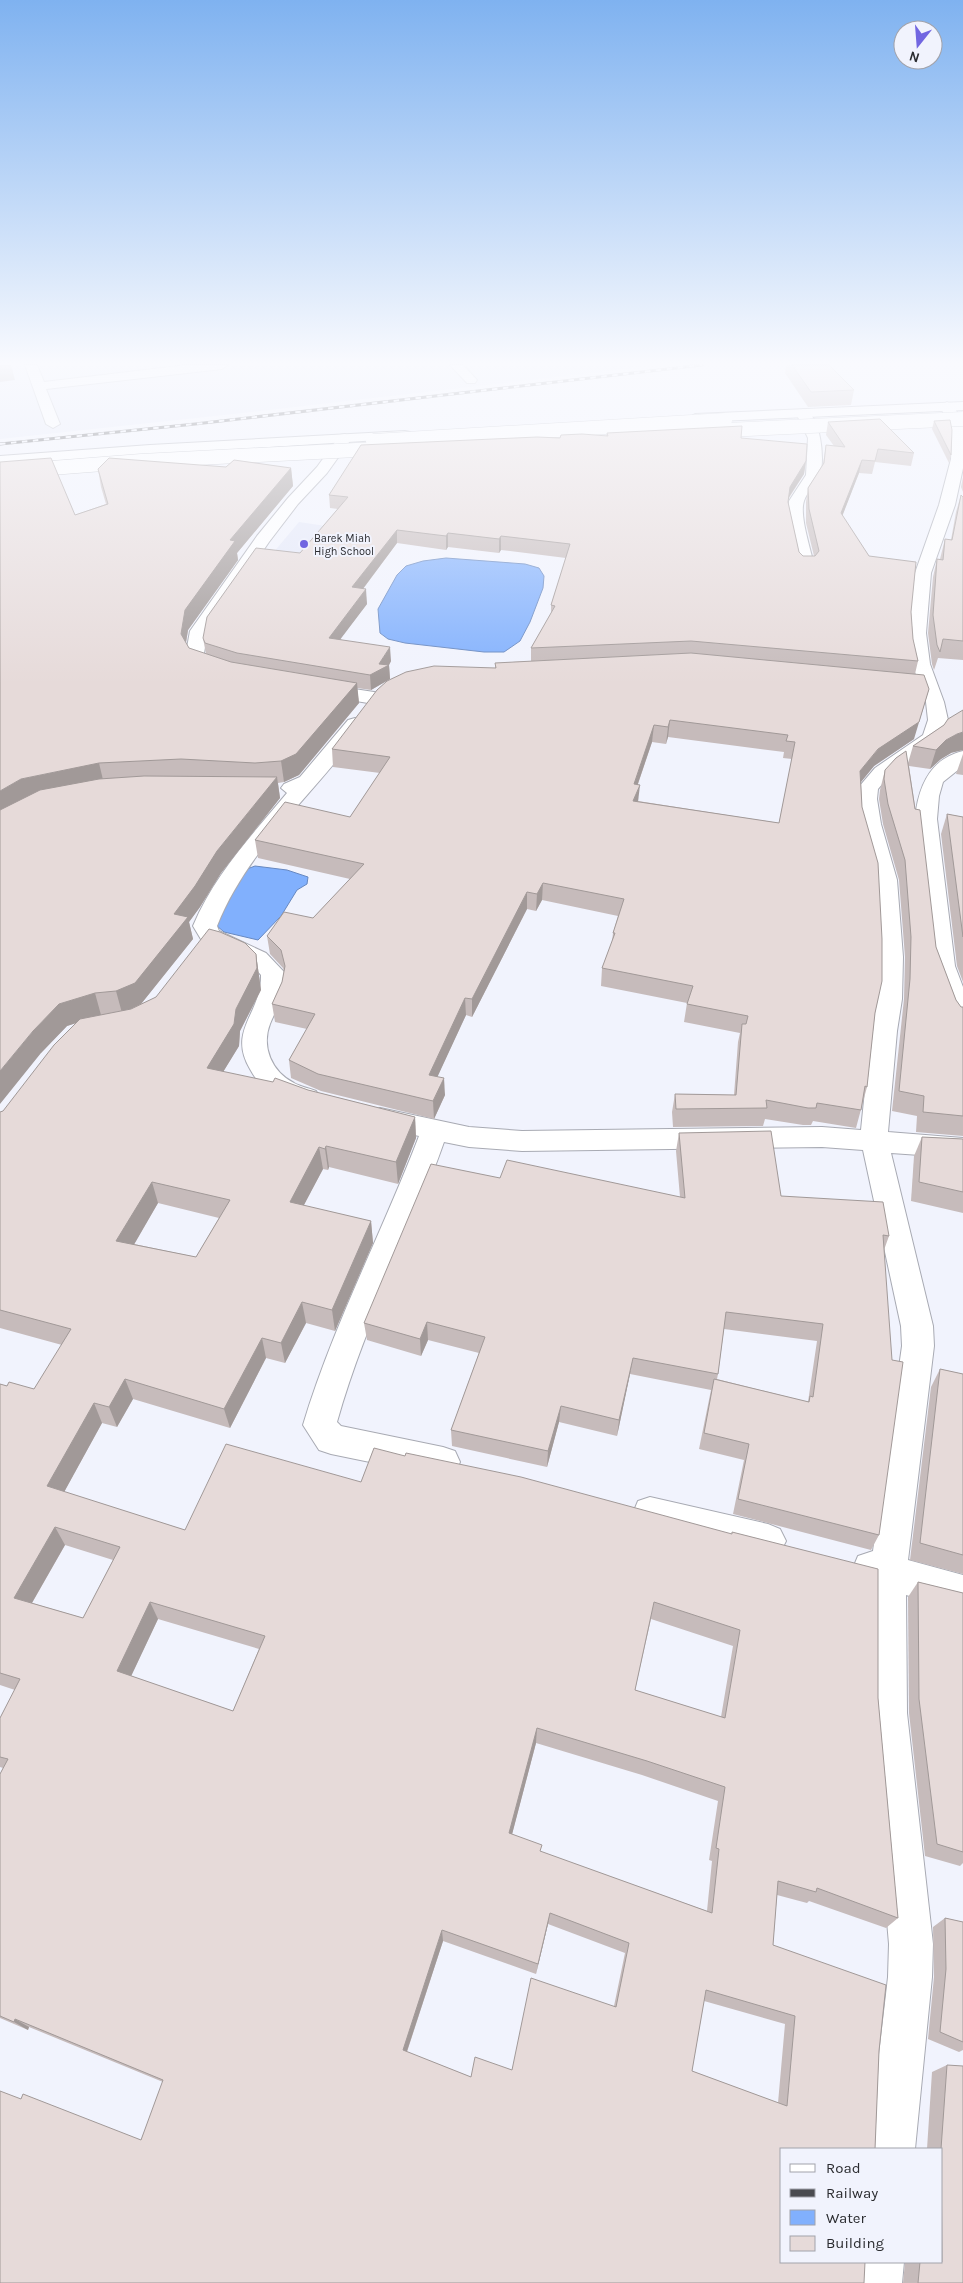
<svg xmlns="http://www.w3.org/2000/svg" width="963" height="2283" font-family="Karla,sans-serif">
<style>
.built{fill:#e3e7f8}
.water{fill:#81b0fd;stroke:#6788c0}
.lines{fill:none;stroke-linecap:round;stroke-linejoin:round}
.minor-casing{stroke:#a8aab3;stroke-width:2}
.highway-casing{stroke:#a8aab3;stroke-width:2}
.minor{fill:#fff;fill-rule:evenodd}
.highway{fill:#fff;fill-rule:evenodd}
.rail-casing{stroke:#4a4b50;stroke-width:3}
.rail{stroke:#f1f3fd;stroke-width:2;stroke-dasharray:5.5;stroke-linecap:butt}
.highway-bridge-casing{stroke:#a8aab3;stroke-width:15;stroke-linecap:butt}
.highway-bridge{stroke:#fff;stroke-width:14}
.wall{fill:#c6bbbb;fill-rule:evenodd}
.shaded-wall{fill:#a19998}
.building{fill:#e6dad9;stroke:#a19998;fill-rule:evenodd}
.poi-dot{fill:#7166e1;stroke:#f1f3fd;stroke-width:2}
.labels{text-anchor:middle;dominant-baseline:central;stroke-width:4;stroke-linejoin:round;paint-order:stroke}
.far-poi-label{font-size:11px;fill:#2b2c30;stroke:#f1f3fd;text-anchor:start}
</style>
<rect width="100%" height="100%" fill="#f1f3fd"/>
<g class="built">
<polygon points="0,365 660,365 243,413 0,439"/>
<polygon points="299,522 339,528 312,564 268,559"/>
</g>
<g class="water">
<polygon points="446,558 525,564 539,568 544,576 543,588 530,622 520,641 504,652 484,652 405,643 388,639 380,633 378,609 397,575 406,566 423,561"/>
<polygon points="255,866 287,870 308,877 307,884 297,890 281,916 258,940 224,932 217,926 220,908 247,869"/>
</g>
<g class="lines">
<g class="minor-casing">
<g id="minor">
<polygon points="25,365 37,365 44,382 187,365 228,365 222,369 46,389 60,424 53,428 46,424"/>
<polygon points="450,365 463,365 477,380 475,383 467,383"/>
<path d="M947 402 954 406 963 425V468L955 505 931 573 926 633 930 664 944 702 948 720 946 730 937 743 889 776 878 789 877 799 881 824 897 880 903 957 902 999 897 1031 888 1132 963 1138V1158L891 1153 933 1326 934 1346 908 1560 963 1575V1611L906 1595 907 1713 933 1944 932 1977 915 2149H868L888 1977 889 1944 869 1713 870 1585 858 1580 853 1568 858 1556 873 1551 902 1346 901 1326 863 1150 822 1147 522 1151 469 1147 444 1142C411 1236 364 1325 337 1422L341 1426 443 1447 455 1451 460 1462 455 1473 443 1477 331 1454 319 1450 303 1425C333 1325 382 1233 419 1136L370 1125 366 1118 370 1111 380 1108 469 1127 522 1131 822 1127 861 1130 871 1031 878 999 879 957 875 880 859 824 857 799 858 788 875 768 923 735 928 720 926 702 912 664 908 633 915 573 939 505 951 459 952 439 949 425 940 406Z"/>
<path d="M803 409C821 414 825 460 820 475 817 484 807 491 804 501 799 515 811 550 814 565L812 568H800L798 565 788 516 789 501 806 475 808 438 796 413Z"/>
<polygon points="345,434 352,438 327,473 298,504 269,542 208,631 204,653 207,659 229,667 232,671 229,675 223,676 193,666 186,653 190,631 257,536 288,498 317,467 340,435"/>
<polygon points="321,684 374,692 381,694 383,698 381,702 374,704 314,694 312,690 314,686"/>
<path d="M355 718 362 720 365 724C317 792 248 847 217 926L219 931 266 953 285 973C286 997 278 1004 270 1024 261 1047 272 1072 294 1083 301 1087 309 1088 316 1091L320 1098 316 1105C303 1109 285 1102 273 1095 263 1089 256 1080 250 1069 227 1030 262 1013 261 975L250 963 202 941 193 926C214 875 252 835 287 793L281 788 284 784 300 777 348 720Z"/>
<path d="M963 751V766L943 782 939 796 937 819 955 966 963 987V1028L954 1025 950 1019 931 966 915 819C918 788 929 759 963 751Z"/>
<polygon points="650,1497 768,1524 780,1529 786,1541 780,1553 768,1558 650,1529 638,1525 633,1513 638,1501"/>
<polygon points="854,2262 904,2262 902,2283 852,2283"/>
</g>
</g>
<g class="highway-casing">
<g id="highway">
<polygon points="963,402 963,410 695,422 688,418 695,414"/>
<polygon points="405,431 410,432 412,435 410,438 0,464 0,456 150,445"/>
</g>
</g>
<use href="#minor" class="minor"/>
<use href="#highway" class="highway"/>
<g class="rail-casing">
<polyline id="rail" points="0,444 195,424 702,365"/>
</g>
<use href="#rail" class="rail"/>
<g class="highway-bridge-casing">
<g id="highway-bridge">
<polyline points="705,431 963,419"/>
<polyline points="373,441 725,420"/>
<polyline points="0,472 141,461 395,448"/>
</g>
</g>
<use href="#highway-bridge" class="highway-bridge"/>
</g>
<g class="wall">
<polygon points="786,365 829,365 854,390 851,405 808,407 785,373"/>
<polygon points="934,421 951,455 949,463 932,429"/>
<path d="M828 422 914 453 911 466 875 462 872 474 859 473 842 516 869 556 911 612 913 639 918 661 915 674 914 739 874 766 861 782 862 807 875 1013 867 1087 856 1128 813 1121 811 1125H803L765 1119 763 1126 673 1127 672 1112 675 1094 734 1095 738 1042 740 1033 684 1022 687 1003 601 986 602 968 612 942 613 933 618 916 542 900 536 911 527 909 472 1017 466 1015 437 1077 445 1095 434 1119 321 1091 291 1078 289 1060 307 1029 275 1022 272 1004 282 982 284 971 283 968 270 954 267 936 313 918 350 879 258 858 255 840 350 817 380 773 333 767 332 749 495 668V663L531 661V648L551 613V605L566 558 501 550 499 553 448 547 446 550 397 543 363 589 367 604 340 639 391 661 389 665 390 679 371 690 357 688 359 703 299 775 284 782 278 783 280 798 221 873 200 907 189 922 193 939 141 1004 256 954 261 990 240 1031 239 1046 223 1072 308 1090 415 1117 416 1138 398 1184 329 1167 328 1170 323 1169 303 1206 371 1221 373 1243 335 1331 306 1323 285 1363 266 1358 230 1428 133 1399 117 1427 102 1423 64 1492 185 1530 361 1482 374 1448 878 1698 898 1918 886 1928 809 1901 807 1903 777 1895 773 1945 879 2051 875 2149 0 2283 21 2099 141 2140 163 2082 29 2027 28 2030 0 2018V1774L3 1768 0 1767V1718L15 1690 0 1685V1384L7 1386 34 1389 62 1345 0 1328V1112L3 1111 76 1023 67 1026 41 1053 75 515 106 504 101 487 98 469 226 467 291 468 293 486 237 553 238 560 188 630 186 643 189 648 206 654 203 638 300 553 338 509 330 508 329 495 560 438 606 436 607 433 741 438 806 461 804 474 789 498 788 502 799 552 803 556H814L806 523V502L808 488 823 464 826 445 834 446 826 435ZM668 737 784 752 783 758 792 759 779 823 638 801V784L652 742 666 744ZM158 1203 219 1218 196 1257 134 1244ZM65 1545 113 1560 83 1618 32 1603ZM158 1619 259 1649 233 1711 131 1676ZM651 1619 733 1646 721 1717 635 1690ZM536 1743 642 1775 718 1801 709 1860 712 1861 707 1911 541 1852 512 1834ZM548 1924 625 1953 614 2006 512 2070 471 2077 407 2052 443 1941 536 1974ZM704 2001 785 2024 778 2103 692 2071Z"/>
<polygon points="963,477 963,492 961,487"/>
<polygon points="961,495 963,497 963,660 938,658 934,670 932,664 928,633 933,577 937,559 940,559 945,539 951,540 956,512"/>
<polygon points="944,725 951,753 941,759 930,769 909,766 936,947 956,1000 961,1007 963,1007 963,1136 916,1132 917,1116 892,1111 904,999 905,957 899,880 883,824 879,799 880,790 885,770 908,763 913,746"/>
<polygon points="963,754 963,775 956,774"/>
<polygon points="947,814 963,817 963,982 957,966 941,834"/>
<path d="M679 1133 781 1196 889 1236 884 1250 879 1535 871 1550 733 1514 744 1460 699 1449 711 1390 630 1374 617 1436 559 1422 547 1467 452 1446 451 1430 479 1353 428 1340 421 1356 367 1340 364 1323 500 1178 680 1197 676 1151ZM724 1329 817 1341 808 1402 717 1379 718 1374Z"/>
<polygon points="922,1137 963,1139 963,1213 911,1201 914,1156"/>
<polygon points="940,1369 963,1374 963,1574 910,1560 931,1387"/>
<polygon points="918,1582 963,1593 963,1863 960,1866 925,1856 909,1713 908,1597"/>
<polygon points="945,1918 963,1922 963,2050 959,2052 928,2039 934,1977 933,1927"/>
<polygon points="947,2065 963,2283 903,2283 905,2262 942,2262 942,2149 927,2149 932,2072"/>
</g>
<g class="shaded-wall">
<polygon points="0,365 11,365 15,380 0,382"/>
<polygon points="862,460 859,473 838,527 841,513"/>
<polygon points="806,461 804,474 787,500 790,487"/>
<polygon points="291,468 293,486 237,553 238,560 188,630 184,654 181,634 185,610 230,540"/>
<polygon points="397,530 397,543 353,602 352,587"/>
<polygon points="448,533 448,547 446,550 446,536"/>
<polygon points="501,536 501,550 499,553 499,539"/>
<polygon points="366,589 367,604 330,653 329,638"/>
<polygon points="390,647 391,661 389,665 390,679 371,690 370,675 379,664"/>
<polygon points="357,683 359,703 299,775 284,782 281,761"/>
<polygon points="929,689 914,739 874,766 856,788 860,771"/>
<polygon points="670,720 668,737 666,744 668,727"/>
<polygon points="654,725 652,742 632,801 634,784"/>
<polygon points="963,732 963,750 951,753 941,759 930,769 936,750 946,740 957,734"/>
<polygon points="99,763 104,784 0,816 0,791 21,779"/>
<polygon points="277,777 280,798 221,873 200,907 189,922 193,939 141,1004 122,1013 116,991 174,914 217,851"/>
<polygon points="640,785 638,802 633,801"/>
<polygon points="543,883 542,900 536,911 537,894"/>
<polygon points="527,892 527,909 472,1017 472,999"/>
<polygon points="256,954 261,990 240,1031 239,1046 212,1090 207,1068 236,1009"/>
<polygon points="95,993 101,1015 67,1026 41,1053 0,1104 0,1071 33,1031 59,1004"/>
<polygon points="465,998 466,1015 430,1093 429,1075"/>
<polygon points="444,1078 445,1095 434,1119 433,1101"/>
<polygon points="415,1117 416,1138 398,1184 396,1162"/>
<polygon points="326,1146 329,1167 328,1170 325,1149"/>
<polygon points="319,1147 323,1169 294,1224 290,1202"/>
<polygon points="152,1182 158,1203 124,1262 116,1241"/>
<polygon points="371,1221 373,1243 335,1331 332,1310"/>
<polygon points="302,1302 306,1323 285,1363 281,1343"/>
<polygon points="427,1322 428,1340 421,1356 420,1339"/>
<polygon points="262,1338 266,1358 230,1428 224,1409"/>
<polygon points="633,1358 630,1374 617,1436 619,1420"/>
<polygon points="125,1379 133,1399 117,1427 109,1407"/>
<polygon points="94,1403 102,1423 57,1505 47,1486"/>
<polygon points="561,1406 559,1422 547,1467 548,1451"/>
<polygon points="55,1527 65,1545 25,1615 14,1598"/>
<polygon points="150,1602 158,1619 126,1687 117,1671"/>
<polygon points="537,1728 536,1743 509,1846 509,1833"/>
<polygon points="550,1913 548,1924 536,1974 538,1964"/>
<polygon points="442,1930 443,1941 405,2057 403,2050"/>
<polygon points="15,2019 29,2027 28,2030 14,2022"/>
</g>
<g class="building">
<polygon points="792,365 829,365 854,390 811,392"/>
<polygon points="880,419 914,453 878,449 875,461 862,460 841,513 869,556 916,562 911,612 913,639 918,661 691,641 531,648 555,606 551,605 570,544 501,536 499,539 448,533 446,536 397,530 352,587 366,589 329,638 390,647 379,664 389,665 370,675 237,653 205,643 203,638 207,617 256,548 300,553 348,497 329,495 361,445 537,437 560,438 561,435 582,434 608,436 607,433 742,426 741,438 807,444 806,461 790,487 788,502 799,552 803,556 815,556 819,551 809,509 808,488 824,463 826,445 845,447 828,422"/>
<polygon points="950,420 952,430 951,455 934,421"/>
<polygon points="51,458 75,515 108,504 98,469 109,458 226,467 234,460 291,468 230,540 235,541 185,610 181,634 189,648 231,662 357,683 296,754 281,761 255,763 181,759 99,763 21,779 0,791 0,462"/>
<polygon points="961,495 963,497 963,641 943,639 940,652 937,645 933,615 937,559 943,560 945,539 952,540"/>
<path d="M691 653 924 675 929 689 919 722 878 749 860 771 862 807 878 863 882 939V981L875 1013 867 1087 865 1086 861 1110 817 1103 816 1108H808L766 1100 767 1108 676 1109 675 1094 736 1095 742 1024H746L748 1016 687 1004 693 986 602 968 615 933H613L624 899 543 883 537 894 527 892 472 999 465 998 429 1075 444 1078 433 1101 318 1074 289 1060 315 1014 272 1004 282 982 285 966 281 950 267 936 284 912 313 918 364 864 255 840 285 802 350 817 390 757 332 749 377 690 387 681 406 672 434 666 496 668 495 663ZM670 720 788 735 786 741 795 742 779 823 633 801 640 785 634 784 654 725 668 727Z"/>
<polygon points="963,710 963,732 957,734 946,740 936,750 913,746 944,725 948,719"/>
<polygon points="906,751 915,809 920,810 936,947 956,1000 961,1007 963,1007 963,1116 923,1112 924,1096 899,1091 910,979 911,937 905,860 888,804 884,779 885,770 896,758"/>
<polygon points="144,776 277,777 217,851 195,886 174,914 188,917 135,983 116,991 95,993 59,1004 33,1031 0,1071 0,810 40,790 99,779"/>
<polygon points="947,814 963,817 963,937"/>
<path d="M209 929 220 932 245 943 256 954 257 968 236 1009 234 1024 207 1068 273 1082 275 1078 308 1090 415 1117 396 1162 326 1146 325 1149 319 1147 290 1202 371 1221 332 1310 302 1302 281 1343 262 1338 224 1409 125 1379 109 1407 94 1403 47 1486 185 1530 226 1444 361 1482 374 1448 405 1456 406 1453 521 1477 732 1534V1532L878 1569V1698L898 1918 817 1888 816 1892 778 1881 773 1945 886 1985 879 2051 875 2149H782V2262H865L864 2283H0V2091L21 2099 23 2094 141 2140 163 2080 15 2019 14 2022 0 2016V1774L8 1759 0 1757V1718L20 1679 0 1673V1384L7 1386 9 1382 34 1389 71 1329 0 1310V1112L3 1111 54 1045 80 1019 131 1009 156 997ZM152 1182 230 1200 196 1257 116 1241ZM55 1527 120 1547 83 1618 14 1598ZM150 1602 265 1636 233 1711 117 1671ZM654 1602 740 1630 725 1718 635 1690ZM537 1728 647 1761 725 1787 716 1848 719 1849 712 1913 540 1851 542 1845 509 1833ZM550 1913 629 1943 616 2007 531 1978 512 2070 475 2057 471 2077 403 2050 442 1930 538 1964ZM706 1990 795 2016 787 2106 692 2071Z"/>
<polygon points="771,1131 781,1196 883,1202 889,1236 883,1235 892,1360 903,1362 879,1535 738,1499 749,1444 704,1433 714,1379 809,1402 810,1396 813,1397 823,1324 726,1312 718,1374 633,1358 619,1420 561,1406 548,1451 451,1430 485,1337 427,1322 420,1339 364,1323 431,1164 500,1178 507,1160 685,1198 679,1133"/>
<polygon points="922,1137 963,1139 963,1192 919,1182"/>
<polygon points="940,1369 963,1374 963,1555 920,1543"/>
<polygon points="918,1582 963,1593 963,1852 937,1844 919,1699"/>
<polygon points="945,1918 963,1922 963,2042 940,2032 946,1969"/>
<polygon points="947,2065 963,2066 963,2283 918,2283 920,2262 942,2262 941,2149"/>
</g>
<linearGradient id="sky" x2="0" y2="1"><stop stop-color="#7fb2f0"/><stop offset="0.53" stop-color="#f9fafe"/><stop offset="1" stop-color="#f9fafe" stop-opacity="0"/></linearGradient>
<rect width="963" height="685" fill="url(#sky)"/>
<circle class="poi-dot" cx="304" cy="544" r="5"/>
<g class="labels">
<g class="far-poi-label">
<text x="314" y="538">Barek Miah<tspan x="314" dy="13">High School</tspan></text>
</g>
</g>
<rect x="780" y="2148" width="162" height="115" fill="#f1f3fd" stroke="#a2a3ab"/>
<rect x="790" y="2164" width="25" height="8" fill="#ffffff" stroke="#a2a3ab"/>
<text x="826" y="2173" font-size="15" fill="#2b2c30">Road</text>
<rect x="790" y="2189" width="25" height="8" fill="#4a4b50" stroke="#a2a3ab"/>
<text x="826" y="2198" font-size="15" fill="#2b2c30">Railway</text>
<rect x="790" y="2210" width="25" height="15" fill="#81b0fd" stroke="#a2a3ab"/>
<text x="826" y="2223" font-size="15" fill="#2b2c30">Water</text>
<rect x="790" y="2236" width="25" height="15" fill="#e6dad9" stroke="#a2a3ab"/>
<text x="826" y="2248" font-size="15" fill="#2b2c30">Building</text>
<g transform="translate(918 45) rotate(197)"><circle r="24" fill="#f1f3fd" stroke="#a2a3ab"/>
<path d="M0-4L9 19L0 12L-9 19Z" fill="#7166e1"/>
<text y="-8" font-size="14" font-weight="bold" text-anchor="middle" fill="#2b2c30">N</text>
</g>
</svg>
